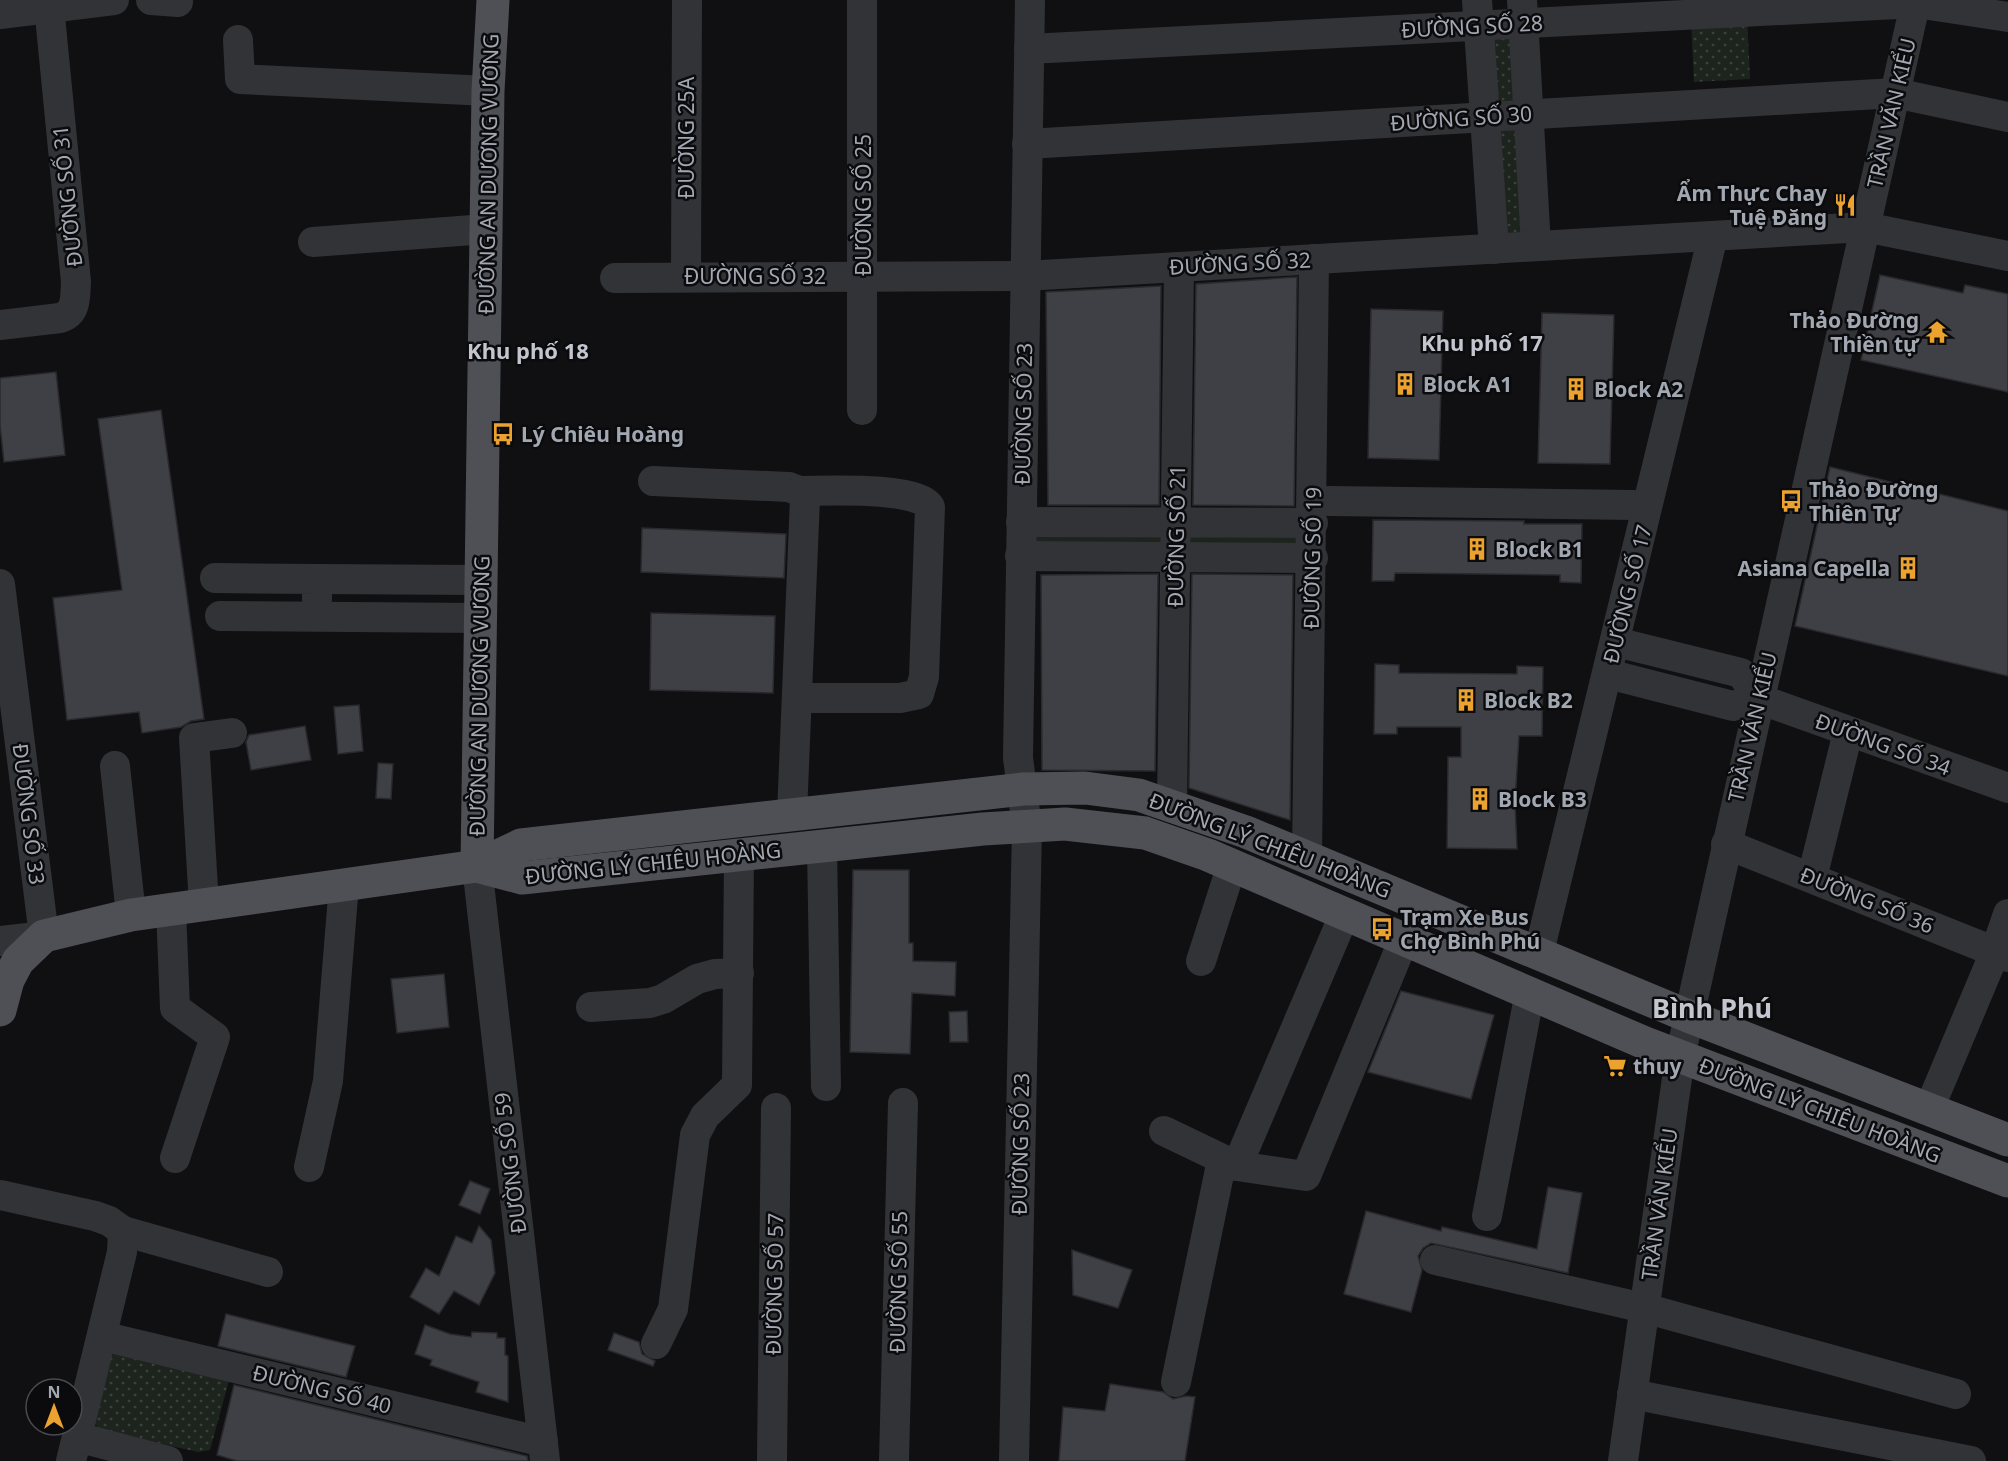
<svg xmlns="http://www.w3.org/2000/svg" width="2008" height="1461" font-family="'Noto Sans',sans-serif">
<style>
.green{fill:#1d241d}
.park{fill:url(#park-dots)}
.building{fill:#3f4045;stroke:#2a2a2e;stroke-width:1.5}
.lines{fill:none;stroke-linecap:round;stroke-linejoin:round}
.minor{stroke:#313337;stroke-width:30}
.major{stroke:#4e5055;stroke-width:33}
.labels{text-anchor:middle;dominant-baseline:central;stroke-width:5;stroke-linejoin:round;paint-order:stroke}
.street-label{font-size:21px;fill:#a2a8b2;stroke:#0b0b0d}
.poi-label{font-size:21px;font-weight:bold;fill:#a2a8b2;stroke:#0b0b0d;text-anchor:start}
.neighbourhood-label{font-size:22px;font-weight:bold;fill:#c3c6ce;stroke:#0b0b0d}
.district-label{font-size:27px;font-weight:bold;fill:#c3c6ce;stroke:#0b0b0d}
</style>
<defs>
<pattern id="park-dots" width="8" height="8" patternUnits="userSpaceOnUse" patternTransform="scale(1.5)"><rect width="8" height="8" fill="#1d241d"/><path d="M2 2h.1M6 6h.1" fill="none" stroke="#3b413b" stroke-width="1.8" stroke-linecap="round"/></pattern>
</defs>
<rect width="100%" height="100%" fill="#101012"/>
<g class="green">
<polygon points="1032,528 1170,529 1169,550 1032,549"/>
<polygon points="1183,530 1307,530 1306,551 1183,550"/>
</g>
<g class="park">
<polygon points="1747,16 1750,79 1694,82 1691,19"/>
<polygon points="1516,30 1521,107 1492,109 1487,32"/>
<polygon points="1521,122 1528,240 1500,240 1493,123"/>
<polygon points="120,1350 230,1377 210,1450 198,1452 100,1430 92,1420 111,1356"/>
</g>
<g class="building">
<polygon points="1880,275 1963,293 1965,285 2008,294 2008,392 1861,360"/>
<polygon points="1297,277 1294,506 1193,505 1196,284"/>
<polygon points="1161,286 1159,505 1048,505 1046,292"/>
<polygon points="1371,309 1443,311 1439,460 1368,458"/>
<polygon points="1542,313 1614,315 1610,464 1538,463"/>
<polygon points="56,372 65,455 4,462 0,425 0,378"/>
<polygon points="161,410 204,719 191,721 181,727 142,733 139,712 67,720 53,598 122,590 98,419"/>
<polygon points="1830,467 2008,511 2008,676 1795,626"/>
<polygon points="1373,520 1524,521 1524,524 1582,524 1581,583 1560,582 1560,575 1395,573 1394,581 1372,581"/>
<polygon points="642,528 786,534 784,578 641,572"/>
<polygon points="1158,574 1155,771 1042,770 1041,575"/>
<polygon points="1192,574 1293,575 1290,820 1189,788"/>
<polygon points="651,613 775,616 773,693 650,690"/>
<polygon points="1375,664 1399,665 1399,673 1517,674 1517,666 1543,667 1542,736 1519,736 1515,803 1517,849 1447,848 1448,757 1461,757 1461,727 1397,727 1397,734 1374,734"/>
<polygon points="359,705 363,751 338,754 334,707"/>
<polygon points="305,726 311,760 251,770 246,742 249,735"/>
<polygon points="378,763 393,764 391,799 376,798"/>
<polygon points="853,870 909,870 909,943 913,943 913,961 956,962 955,996 912,993 910,1054 850,1052"/>
<polygon points="444,974 449,1027 397,1033 391,979"/>
<polygon points="1401,991 1494,1015 1471,1099 1368,1072"/>
<polygon points="967,1011 968,1042 950,1042 949,1012"/>
<polygon points="470,1181 490,1189 480,1214 459,1205"/>
<polygon points="1548,1187 1582,1193 1568,1273 1431,1243 1423,1248 1418,1256 1422,1270 1411,1312 1344,1294 1366,1211 1441,1231 1442,1227 1537,1249"/>
<polygon points="479,1226 491,1240 495,1273 479,1305 454,1291 439,1314 410,1297 426,1268 439,1276 456,1236 472,1243"/>
<polygon points="1072,1250 1132,1270 1118,1308 1073,1295"/>
<polygon points="226,1314 355,1346 346,1377 218,1346"/>
<polygon points="425,1325 450,1334 471,1337 472,1332 497,1333 497,1338 505,1338 505,1355 508,1356 508,1402 476,1392 479,1382 430,1365 432,1360 415,1354"/>
<polygon points="614,1333 639,1342 642,1354 655,1361 653,1366 608,1350"/>
<polygon points="1110,1384 1163,1392 1173,1399 1186,1396 1195,1397 1185,1461 1059,1461 1063,1407 1105,1411"/>
<polygon points="234,1385 527,1456 528,1461 237,1461 217,1455"/>
</g>
<g class="lines">
<g class="minor">
<polyline points="151,0 178,2"/>
<polyline points="1477,0 1494,249"/>
<polyline points="1522,0 1536,246"/>
<polyline points="0,14 114,0"/>
<polyline points="238,40 240,79 488,91"/>
<polyline points="1029,49 1916,3 2008,17"/>
<polyline points="1027,144 1895,93 2008,117"/>
<polyline points="313,242 486,229"/>
<polyline points="686,276 687,0"/>
<polyline points="615,278 1025,276 1865,227 2008,256"/>
<path d="M0 325 60 318C77 313 75 297 76 282L49 6"/>
<polyline points="862,410 862,0"/>
<polyline points="653,481 789,487 799,491 805,498 792,814"/>
<polyline points="1329,501 1634,505"/>
<polyline points="1021,522 1313,523"/>
<polyline points="1020,556 1313,558"/>
<polyline points="215,578 317,579 317,599"/>
<polyline points="317,579 479,580"/>
<polyline points="0,584 44,936 0,941"/>
<polyline points="220,616 480,618"/>
<polyline points="1616,642 1741,673 1759,699"/>
<polyline points="1608,674 1733,706 1759,699 2008,788"/>
<path d="M798 698H900L919 694 924 677 930 507C918 486 824 491 799 491"/>
<polyline points="115,766 131,915"/>
<polyline points="1172,805 1179,267"/>
<polyline points="1726,844 2008,957"/>
<polyline points="822,847 826,1086"/>
<polyline points="1307,857 1314,259"/>
<polyline points="477,866 545,1461"/>
<polyline points="1812,878 1848,732"/>
<polyline points="204,905 194,738 232,733"/>
<polyline points="171,910 175,1008 215,1037 175,1158"/>
<polyline points="1539,952 1713,236"/>
<polyline points="1201,961 1232,865"/>
<polyline points="591,1007 650,1003 663,999 697,979 715,974 739,973"/>
<polyline points="1929,1109 1995,952 2008,914"/>
<polyline points="1164,1131 1237,1166 1306,1176 1404,939"/>
<polyline points="1237,1166 1345,913"/>
<polyline points="309,1167 328,1081 344,884"/>
<polyline points="0,1195 95,1216 109,1221 123,1231 122,1252 71,1461"/>
<polyline points="1487,1216 1530,992"/>
<polyline points="123,1231 268,1272"/>
<polyline points="1435,1260 1644,1308 1956,1394"/>
<polyline points="102,1336 543,1442"/>
<polyline points="656,1344 673,1309 695,1135 705,1116 737,1085 739,855"/>
<polyline points="1176,1382 1222,1160"/>
<polyline points="1632,1394 1971,1461"/>
<polyline points="77,1437 168,1461"/>
<polyline points="772,1461 776,1108"/>
<polyline points="894,1461 903,1103"/>
<polyline points="1014,1461 1027,827 1018,758 1030,0"/>
<polyline points="1623,1461 1680,1057 1916,0"/>
</g>
<g class="major">
<polyline points="477,866 522,878 983,829 1065,824 1145,833 1208,855 1645,1043 2008,1181"/>
<polyline points="477,866 488,91 493,0"/>
<polyline points="0,1010 8,980 18,961 44,936 131,915 477,866 521,845 1023,789 1085,788 1139,795 1246,832 1688,1016 2008,1140"/>
</g>
</g>
<defs>
<g id="restaurant-bare" transform="scale(1.8)"><path d="M-5-6h1v4h1v-4h1v4h1v-4h1v5L-1.5 .5V6h-2V.5L-5-1ZM5-6V6H3V1.5H1.5Q1.5-4 5-6Z" fill="#eba22f" stroke="#0b0b0d" stroke-width="2.5" paint-order="stroke"/></g>
<g id="temple-bare" transform="scale(1.8)"><path d="M0-6L5-2H3V0L6.5 2.5H4V6H1.5V3h-3V6H-4V2.5H-6.5L-3 0V-2H-5Z" fill="#eba22f" stroke="#0b0b0d" stroke-width="2.5" paint-order="stroke"/></g>
<g id="building-bare" transform="scale(1.8)"><path d="M-4-6H4V6H1V3H-1V6H-4ZM-2.5-4.3h1.7v1.8h-1.7ZM.8-4.3h1.7v1.8H.8ZM-2.5-1h1.7V.8h-1.7ZM.8-1h1.7V.8H.8Z" fill="#eba22f" stroke="#0b0b0d" stroke-width="2.5" paint-order="stroke"/></g>
<g id="bus-bare" transform="scale(1.8)"><path d="M-5-6H5V4H4V6H2V4H-2V6H-4V4H-5ZM-3.5-4V0h7V-4ZM-3.5 1.2v1.5H-2V1.2ZM2 1.2v1.5H3.5V1.2Z" fill="#eba22f" stroke="#0b0b0d" stroke-width="2.5" paint-order="stroke"/></g>
<g id="supermarket-bare" transform="scale(1.8)"><path d="M-6-5.5h2.5l.6 2H6L4.5 2H-2.5L-4.4-4H-6ZM-1.5 3.2a1.3 1.3 0 1 0 .1 0ZM3 3.2a1.3 1.3 0 1 0 .1 0Z" fill="#eba22f" stroke="#0b0b0d" stroke-width="2.5" paint-order="stroke"/></g>
</defs>
<g fill-rule="evenodd">
<use href="#restaurant-bare" x="1845" y="205"/>
<use href="#temple-bare" x="1937" y="332"/>
<use href="#building-bare" x="1405" y="384"/>
<use href="#building-bare" x="1576" y="389"/>
<use href="#bus-bare" x="503" y="434"/>
<use href="#bus-bare" x="1791" y="501"/>
<use href="#building-bare" x="1477" y="549"/>
<use href="#building-bare" x="1908" y="568"/>
<use href="#building-bare" x="1466" y="700"/>
<use href="#building-bare" x="1480" y="799"/>
<use href="#bus-bare" x="1382" y="929"/>
<use href="#supermarket-bare" x="1615" y="1066"/>
</g>
<g class="labels">
<g class="street-label">
<text transform="translate(1472 26) rotate(-3)">ĐƯỜNG SỐ 28</text>
<text transform="translate(1891 113) rotate(-77)">TRẦN VĂN KIỂU</text>
<text transform="translate(1461 118) rotate(-4)">ĐƯỜNG SỐ 30</text>
<text transform="translate(686 138) rotate(-90)">ĐƯỜNG 25A</text>
<text transform="translate(488 174) rotate(-89)">ĐƯỜNG AN DƯƠNG VƯƠNG</text>
<text transform="translate(67 196) rotate(-96)">ĐƯỜNG SỐ 31</text>
<text transform="translate(863 205) rotate(-90)">ĐƯỜNG SỐ 25</text>
<text transform="translate(1240 263) rotate(-3)">ĐƯỜNG SỐ 32</text>
<text x="755" y="276">ĐƯỜNG SỐ 32</text>
<text transform="translate(1023 414) rotate(-89)">ĐƯỜNG SỐ 23</text>
<text transform="translate(1176 536) rotate(-89)">ĐƯỜNG SỐ 21</text>
<text transform="translate(1312 558) rotate(-89)">ĐƯỜNG SỐ 19</text>
<text transform="translate(1627 594) rotate(-76)">ĐƯỜNG SỐ 17</text>
<text transform="translate(479 696) rotate(-89)">ĐƯỜNG AN DƯƠNG VƯƠNG</text>
<text transform="translate(1752 727) rotate(-77)">TRẦN VĂN KIỂU</text>
<text transform="translate(1883 744) rotate(20)">ĐƯỜNG SỐ 34</text>
<text transform="translate(29 814) rotate(83)">ĐƯỜNG SỐ 33</text>
<text transform="translate(1270 845) rotate(21)">ĐƯỜNG LÝ CHIÊU HOÀNG</text>
<text transform="translate(653 863) rotate(-6)">ĐƯỜNG LÝ CHIÊU HOÀNG</text>
<text transform="translate(1867 900) rotate(22)">ĐƯỜNG SỐ 36</text>
<text transform="translate(1820 1110) rotate(21)">ĐƯỜNG LÝ CHIÊU HOÀNG</text>
<text transform="translate(1020 1144) rotate(-89)">ĐƯỜNG SỐ 23</text>
<text transform="translate(510 1163) rotate(-97)">ĐƯỜNG SỐ 59</text>
<text transform="translate(1659 1204) rotate(-82)">TRẦN VĂN KIỂU</text>
<text transform="translate(898 1282) rotate(-89)">ĐƯỜNG SỐ 55</text>
<text transform="translate(774 1284) rotate(-89)">ĐƯỜNG SỐ 57</text>
<text transform="translate(322 1389) rotate(14)">ĐƯỜNG SỐ 40</text>
</g>
<g class="poi-label">
<text x="1827" y="193" text-anchor="end">Ẩm Thực Chay<tspan x="1827" dy="24">Tuệ Đăng</tspan></text>
<text x="1919" y="320" text-anchor="end">Thảo Đường<tspan x="1919" dy="24">Thiền tự</tspan></text>
<text x="1423" y="384">Block A1</text>
<text x="1594" y="389">Block A2</text>
<text x="521" y="434">Lý Chiêu Hoàng</text>
<text x="1809" y="489">Thảo Đường<tspan x="1809" dy="24">Thiên Tự</tspan></text>
<text x="1495" y="549">Block B1</text>
<text x="1890" y="568" text-anchor="end">Asiana Capella</text>
<text x="1484" y="700">Block B2</text>
<text x="1498" y="799">Block B3</text>
<text x="1400" y="917">Trạm Xe Bus<tspan x="1400" dy="24">Chợ Bình Phú</tspan></text>
<text x="1633" y="1066">thuy</text>
</g>
<g class="neighbourhood-label">
<text x="1482" y="342">Khu phố 17</text>
<text x="528" y="350">Khu phố 18</text>
</g>
<g class="district-label">
<text x="1712" y="1007">Bình Phú</text>
</g>
</g>
<g transform="translate(54 1407)"><circle r="28" fill="#0b0b0d" stroke="#474a4f" stroke-width="1.5"/>
<path d="M0-4.5L10 22L0 15L-10 22Z" fill="#eba22f"/>
<text y="-9" font-size="16" font-weight="bold" text-anchor="middle" fill="#a2a8b2">N</text>
</g>
</svg>
